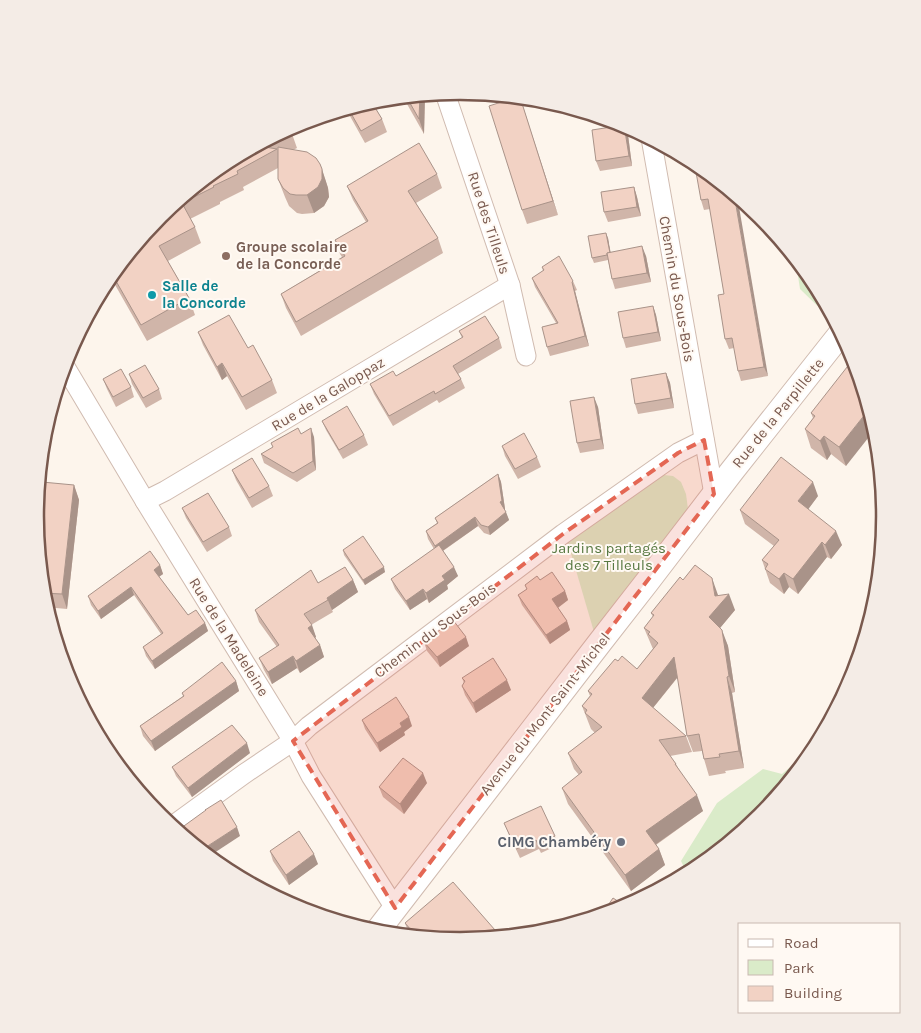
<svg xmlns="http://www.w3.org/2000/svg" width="921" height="1033" font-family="Karla,sans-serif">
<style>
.green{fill:#daebc9}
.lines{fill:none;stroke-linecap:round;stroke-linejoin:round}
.minor-casing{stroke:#d0bbb0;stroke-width:21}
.tertiary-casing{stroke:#d0bbb0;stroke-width:26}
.minor{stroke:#fff;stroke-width:19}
.tertiary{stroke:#fff;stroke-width:24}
.wall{fill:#d0b5a9}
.shaded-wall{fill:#a99389}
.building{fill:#f2d2c4;stroke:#a99389}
.marked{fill:#e46754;fill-opacity:0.2;stroke:#e46754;stroke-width:4;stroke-dasharray:10 6;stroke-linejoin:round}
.education-dot{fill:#8d6e63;stroke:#fff9f3;stroke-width:2}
.culture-dot{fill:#0f9aa8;stroke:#fff9f3;stroke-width:2}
.worship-dot{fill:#6b7280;stroke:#fff9f3;stroke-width:2}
.labels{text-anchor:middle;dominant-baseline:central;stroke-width:4;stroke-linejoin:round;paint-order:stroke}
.street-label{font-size:15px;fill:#79594e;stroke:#fff9f3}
.education-label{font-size:15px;font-weight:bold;fill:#785e54;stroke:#fff9f3;text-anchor:start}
.culture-label{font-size:15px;font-weight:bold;fill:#0d838f;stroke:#fff9f3;text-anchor:start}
.park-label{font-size:15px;fill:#587942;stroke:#fff9f3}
.worship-label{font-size:15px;font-weight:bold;fill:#5b616d;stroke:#fff9f3;text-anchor:end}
.rim{fill:none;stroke:#79594e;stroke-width:2.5}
</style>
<rect width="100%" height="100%" fill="#fdf5ec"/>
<g class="green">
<polygon points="795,257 814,280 833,316 831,319 800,289"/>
<polygon points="664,475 673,476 681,482 686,494 688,509 682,520 594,632 568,543 656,478"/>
<polygon points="820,741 814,753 761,818 697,870 688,875 681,861 717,803 763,769 782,774"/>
</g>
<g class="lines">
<g class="minor-casing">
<g id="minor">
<polyline points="445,93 510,285 526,356"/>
<polyline points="651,138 714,494"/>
<polyline points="64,365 145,501 293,741 311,776 395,908"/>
<polyline points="145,501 165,491 510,285"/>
<polyline points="171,827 244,774 293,741 309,726 563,534 678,453 704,440"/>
</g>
</g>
<g class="tertiary-casing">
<polyline id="tertiary" points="376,933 601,641 647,582 732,471 842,332"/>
</g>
<use href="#minor" class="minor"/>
<use href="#tertiary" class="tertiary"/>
</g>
<g class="wall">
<polygon points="425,95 424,134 403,97"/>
<polygon points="378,99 384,99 373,104 382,119 387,132 365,143 346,109"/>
<polygon points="524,110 558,215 527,224 522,210"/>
<polygon points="291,131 297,148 293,150 320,164 328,188 329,197 324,206 314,213 302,214 297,213 289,206 285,197 278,179 278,168 243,187 244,190 220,202 220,204 190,219 195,227 201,243 168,261 189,298 195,315 147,341 110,276 160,215 224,163"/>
<polygon points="628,135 632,166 600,171 596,161"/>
<polygon points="697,163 768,376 741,381 738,371 734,348 729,349 725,339 724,294 710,209 704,210 701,200"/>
<polygon points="437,174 442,188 416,203 438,238 443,253 301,336 286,308 281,294 342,257 340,254 335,240 366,222 353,200 347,186"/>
<polygon points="634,187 637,197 641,216 608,222 604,212"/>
<polygon points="608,238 610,252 646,256 651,282 615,289 612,279 608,260 594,263 592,258"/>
<polygon points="542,267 573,281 577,290 575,291 589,346 550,356 547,347 556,323 535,287 532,278 543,271"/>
<polygon points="653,306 656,315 661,341 626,348 623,338"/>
<polygon points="459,331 499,338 502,348 458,374 461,379 465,388 439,403 437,400 393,426 374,394 370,384 396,376 462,338"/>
<polygon points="198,332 248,348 272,380 277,393 246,410 227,376 222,380 203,345"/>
<polygon points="855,365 846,466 831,454 827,460 811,448 805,429 813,418 811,413"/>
<polygon points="666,373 670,383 674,408 638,414 635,404"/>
<polygon points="129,374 159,389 162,399 146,408 132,384"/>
<polygon points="103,379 131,387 134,397 116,407 107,389"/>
<polygon points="598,407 604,449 580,453 577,443"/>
<polygon points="322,421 364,435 368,445 343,459 326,430"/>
<polygon points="301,434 314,437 316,470 297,482 264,463 261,454 273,447 271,443"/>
<polygon points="502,446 537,457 541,467 518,479 505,456"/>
<polygon points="232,470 269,486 273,496 252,508 236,480"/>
<polygon points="498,474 501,482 505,509 504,509 509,520 490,535 484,533 478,526 443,551 458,576 447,585 448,589 429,603 427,599 410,610 395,589 391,579 434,549 428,539 426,531 437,523 435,518"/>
<polygon points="74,485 79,500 67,609 45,607 43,599 37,534"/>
<polygon points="818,496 808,509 842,545 831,559 827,557 798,594 789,587 784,594 770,583 762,560 774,546 745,524 740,510"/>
<polygon points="182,508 229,527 232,536 207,552 186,518"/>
<polygon points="343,550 385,572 365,585 344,555"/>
<polygon points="160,565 163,574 159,577 188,615 205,623 208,631 155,669 146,656 143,647 161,634 134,595 101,619 91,605 88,596"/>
<polygon points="353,580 358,592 332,610 333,612 311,625 316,637 315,638 320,645 324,657 300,673 297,668 272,684 264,670 259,658 277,647 259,622 255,610 318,583"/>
<polygon points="540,580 565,591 568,600 558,608 567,621 570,630 550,644 522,605 518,595 527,589 525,585"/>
<polygon points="683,580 718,595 735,610 720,628 728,646 735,692 732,693 744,768 725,771 726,773 709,776 704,759 702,751 693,752 687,736 678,677 653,708 686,736 692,752 670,756 676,764 678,768 703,811 656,845 659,849 665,865 631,891 568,804 562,788 579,775 574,769 568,753 595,733 591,729 582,706 590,696 588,691 618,661 637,669 653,649 644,628 653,617 651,613"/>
<polygon points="424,642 469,646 440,667 427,651"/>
<polygon points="462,678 511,690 476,713 465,695 462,686 464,683"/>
<polygon points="236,681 239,691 155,751 143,736 140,726 183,696 182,693"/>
<polygon points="362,720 412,726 404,732 405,735 380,752 365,729"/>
<polygon points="250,753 192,797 176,776 172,767"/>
<polygon points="427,783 404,814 383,797 379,787"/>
<polygon points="504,823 555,836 558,845 541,853 539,849 520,858 508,832"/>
<polygon points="270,851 318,864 289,885 273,861"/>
<polygon points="405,923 460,942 410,937"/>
</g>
<g class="shaded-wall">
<polygon points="420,95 425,95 424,134 419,119"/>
<polygon points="520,97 524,110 558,215 553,201"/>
<polygon points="624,125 628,135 632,166 629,156"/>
<polygon points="322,169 328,188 329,197 324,206 314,213 307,195"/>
<polygon points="634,187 637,197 641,216 637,207"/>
<polygon points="734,194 737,195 768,376 764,367"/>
<polygon points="606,233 608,238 612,260 610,255"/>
<polygon points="642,246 646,256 651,282 647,273"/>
<polygon points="572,282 575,291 589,346 585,336"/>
<polygon points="653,306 656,315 661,341 658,332"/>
<polygon points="222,363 227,376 222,380 217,367"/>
<polygon points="666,373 670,383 674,408 671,398"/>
<polygon points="594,397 598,407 604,449 601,439"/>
<polygon points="870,408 876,428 846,466 839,447"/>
<polygon points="311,428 314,437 316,470 313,461"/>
<polygon points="824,436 831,454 827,460 820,441"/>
<polygon points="498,474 501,482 505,509 503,510 500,502"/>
<polygon points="813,482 818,496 804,515 798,501"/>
<polygon points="74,485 79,500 67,609 62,594"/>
<polygon points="506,512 509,520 490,535 488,527"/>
<polygon points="475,517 478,526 438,554 435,546"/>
<polygon points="836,531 842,545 831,559 825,545"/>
<polygon points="822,542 827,557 798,594 793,579"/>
<polygon points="160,565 163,574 157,578 154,570"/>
<polygon points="384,567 385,572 365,585 363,580"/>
<polygon points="454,567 458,576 447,585 448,589 429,603 426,593 442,576"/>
<polygon points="784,573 789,587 784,594 779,579"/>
<polygon points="712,578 718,595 719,605 729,594 735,610 715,634 709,617 715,596"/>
<polygon points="353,580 358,592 332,610 327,598"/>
<polygon points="131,587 134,595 101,619 98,611"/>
<polygon points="423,589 427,599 410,610 406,601"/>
<polygon points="565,591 568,600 556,609 552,599"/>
<polygon points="567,621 570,630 550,644 546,635"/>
<polygon points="205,623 208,631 155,669 152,661"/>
<polygon points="312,625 316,637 312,640 308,628"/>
<polygon points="722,630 728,646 735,692 729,676"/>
<polygon points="466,637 469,646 440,667 437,657"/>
<polygon points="320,645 324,657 300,673 296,661"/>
<polygon points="293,656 297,668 272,684 268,672"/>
<polygon points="674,657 680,674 648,714 642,698"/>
<polygon points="727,677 732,693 744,768 739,751"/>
<polygon points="507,680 511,690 476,713 473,703"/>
<polygon points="236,681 239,691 155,751 151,741"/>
<polygon points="409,717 412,726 404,732 405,735 380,752 377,743 400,723"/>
<polygon points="247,743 250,753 192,797 188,788"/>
<polygon points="423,773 427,783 404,814 400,804"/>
<polygon points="697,795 703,811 652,847 646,831"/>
<polygon points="237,827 240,836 208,857 200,851"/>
<polygon points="659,849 665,865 631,891 625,875"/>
<polygon points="314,854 318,864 289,885 286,875"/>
</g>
<g class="building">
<polygon points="420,95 419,119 406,96"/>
<polygon points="517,97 520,97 553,201 522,210 489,106"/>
<polygon points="371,101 382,119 361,131 348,108"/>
<polygon points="624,125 629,156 596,161 592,130"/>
<polygon points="289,128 291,131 265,147 277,149 237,171 238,174 213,186 214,187 182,203 195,227 159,246 189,298 141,325 112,274 160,215 224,163"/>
<polygon points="419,143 437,174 408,191 438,238 296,322 281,294 345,256 335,240 368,221 347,186"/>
<polygon points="278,147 307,152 316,158 320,164 322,169 322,179 318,187 307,195 296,195 290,194 283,188 278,179"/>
<polygon points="694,161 734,194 764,367 738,371 732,338 725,339 718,295 724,294 708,199 701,200"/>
<polygon points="634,187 637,207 604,212 601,192"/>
<polygon points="606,233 610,253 607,253 607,255 592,258 588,236"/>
<polygon points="642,246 647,273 612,279 607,253"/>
<polygon points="559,256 573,281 572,282 585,336 547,347 542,327 558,323 532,278 544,270 542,267"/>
<polygon points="653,306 658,332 623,338 618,312"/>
<polygon points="229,315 248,348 253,345 272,380 242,397 222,363 217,367 198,332"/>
<polygon points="485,316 499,338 453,366 461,379 435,394 434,391 389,416 370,384 393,371 396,376 463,337 459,331"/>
<polygon points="851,362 855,365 856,363 870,408 839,447 824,436 820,441 805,429 815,416 811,413"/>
<polygon points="145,365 159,389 143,398 129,374"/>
<polygon points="121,369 131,387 113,397 103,379"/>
<polygon points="666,373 671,398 635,404 631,379"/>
<polygon points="594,397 601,439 577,443 570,401"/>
<polygon points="347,406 364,435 339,450 322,421"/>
<polygon points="298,428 301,434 311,428 313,461 293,473 261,454 273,447 271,443"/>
<polygon points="524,433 537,457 515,469 502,446"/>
<polygon points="781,457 813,482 798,501 836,531 825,545 822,542 793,579 784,573 779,579 765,569 768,564 762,560 779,540 740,510"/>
<polygon points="252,458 269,486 249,498 232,470"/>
<polygon points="498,474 502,501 500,502 506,512 488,527 481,525 475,517 435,546 426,531 438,523 435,518"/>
<polygon points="42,482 74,485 62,594 42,593 37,534"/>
<polygon points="208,493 229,527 203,542 182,508"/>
<polygon points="363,536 384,567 363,580 343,550"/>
<polygon points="439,545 454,567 442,576 445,580 426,593 423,589 406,601 391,579"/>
<polygon points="150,551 160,565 154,570 188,615 196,610 205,623 152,661 143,647 163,633 131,587 98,611 88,596"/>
<polygon points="695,565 712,578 715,596 729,594 709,617 722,630 729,676 727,677 739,751 719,754 720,757 704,759 699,734 687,736 674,657 642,698 686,736 659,740 676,764 675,764 697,795 646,831 659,849 625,875 562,788 582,772 568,753 602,727 585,713 587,710 582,706 592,694 588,691 615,659 618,661 622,656 637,669 658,643 648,634 650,632 644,628 654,615 651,613 680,577 683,580"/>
<polygon points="345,567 353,580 327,598 328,600 304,614 312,625 308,628 320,645 296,661 293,656 268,672 259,658 279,645 255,610 311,570 318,583"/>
<polygon points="552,572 565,591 552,599 567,621 546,635 518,595 527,589 525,585 537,576 540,580"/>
<polygon points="453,620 466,637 437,657 424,642"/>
<polygon points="493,658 507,680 473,703 462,686 465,681 462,678"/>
<polygon points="222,662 236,681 151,741 140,726 184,696 182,693"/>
<polygon points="396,697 409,717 400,723 402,727 377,743 362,720"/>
<polygon points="232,725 247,743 188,788 172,767"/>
<polygon points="403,758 423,773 400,804 379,787"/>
<polygon points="221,800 237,827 200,851 177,831 206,810 205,810"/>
<polygon points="541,806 555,836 538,844 536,840 516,849 504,823"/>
<polygon points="299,831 314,854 286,875 270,851"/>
<polygon points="453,882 502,938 460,942 418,938 405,923"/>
<polygon points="613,898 627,907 623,910 600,917"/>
<polygon points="317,909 322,917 310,913"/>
</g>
<path class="marked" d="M704 440 714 494 395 908 293 741 563 534 678 453Z"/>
<circle class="education-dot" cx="226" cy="256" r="5"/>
<circle class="culture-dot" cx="152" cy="295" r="5"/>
<circle class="worship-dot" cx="621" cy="842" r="5"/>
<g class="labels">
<g class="street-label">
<text transform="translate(489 223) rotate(72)">Rue des Tilleuls</text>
<text transform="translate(677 289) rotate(80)">Chemin du Sous-Bois</text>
<text transform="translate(328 394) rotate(-31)">Rue de la Galoppaz</text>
<text transform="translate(778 413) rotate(-51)">Rue de la Parpillette</text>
<text transform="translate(435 630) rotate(-37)">Chemin du Sous-Bois</text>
<text transform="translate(229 637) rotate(58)">Rue de la Madeleine</text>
<text transform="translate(545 714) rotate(-52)">Avenue du Mont Saint-Michel</text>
</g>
<g class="education-label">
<text x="236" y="247">Groupe scolaire<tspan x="236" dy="17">de la Concorde</tspan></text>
</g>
<g class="culture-label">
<text x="162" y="286">Salle de<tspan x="162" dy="17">la Concorde</tspan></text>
</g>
<g class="park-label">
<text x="609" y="548">Jardins partagés<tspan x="609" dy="17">des 7 Tilleuls</tspan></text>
</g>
<g class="worship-label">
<text x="611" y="842">CIMG Chambéry</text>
</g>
</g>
<path d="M0 0H921V1033H0ZM44 516a416 416 0 1 1 832 0a416 416 0 1 1-832 0Z" fill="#f4ece6" fill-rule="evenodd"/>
<path class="rim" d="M44 516a416 416 0 1 1 832 0a416 416 0 1 1-832 0Z"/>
<rect x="738" y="923" width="162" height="90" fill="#fff9f3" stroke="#c9b9b1"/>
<rect x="748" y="939" width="25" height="8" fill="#ffffff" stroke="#c9b9b1"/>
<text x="784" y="948" font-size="15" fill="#79594e">Road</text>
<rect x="748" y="960" width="25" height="15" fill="#daebc9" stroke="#c9b9b1"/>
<text x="784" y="973" font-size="15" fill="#79594e">Park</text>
<rect x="748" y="986" width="25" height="15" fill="#f2d2c4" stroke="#c9b9b1"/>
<text x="784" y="998" font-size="15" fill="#79594e">Building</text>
</svg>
